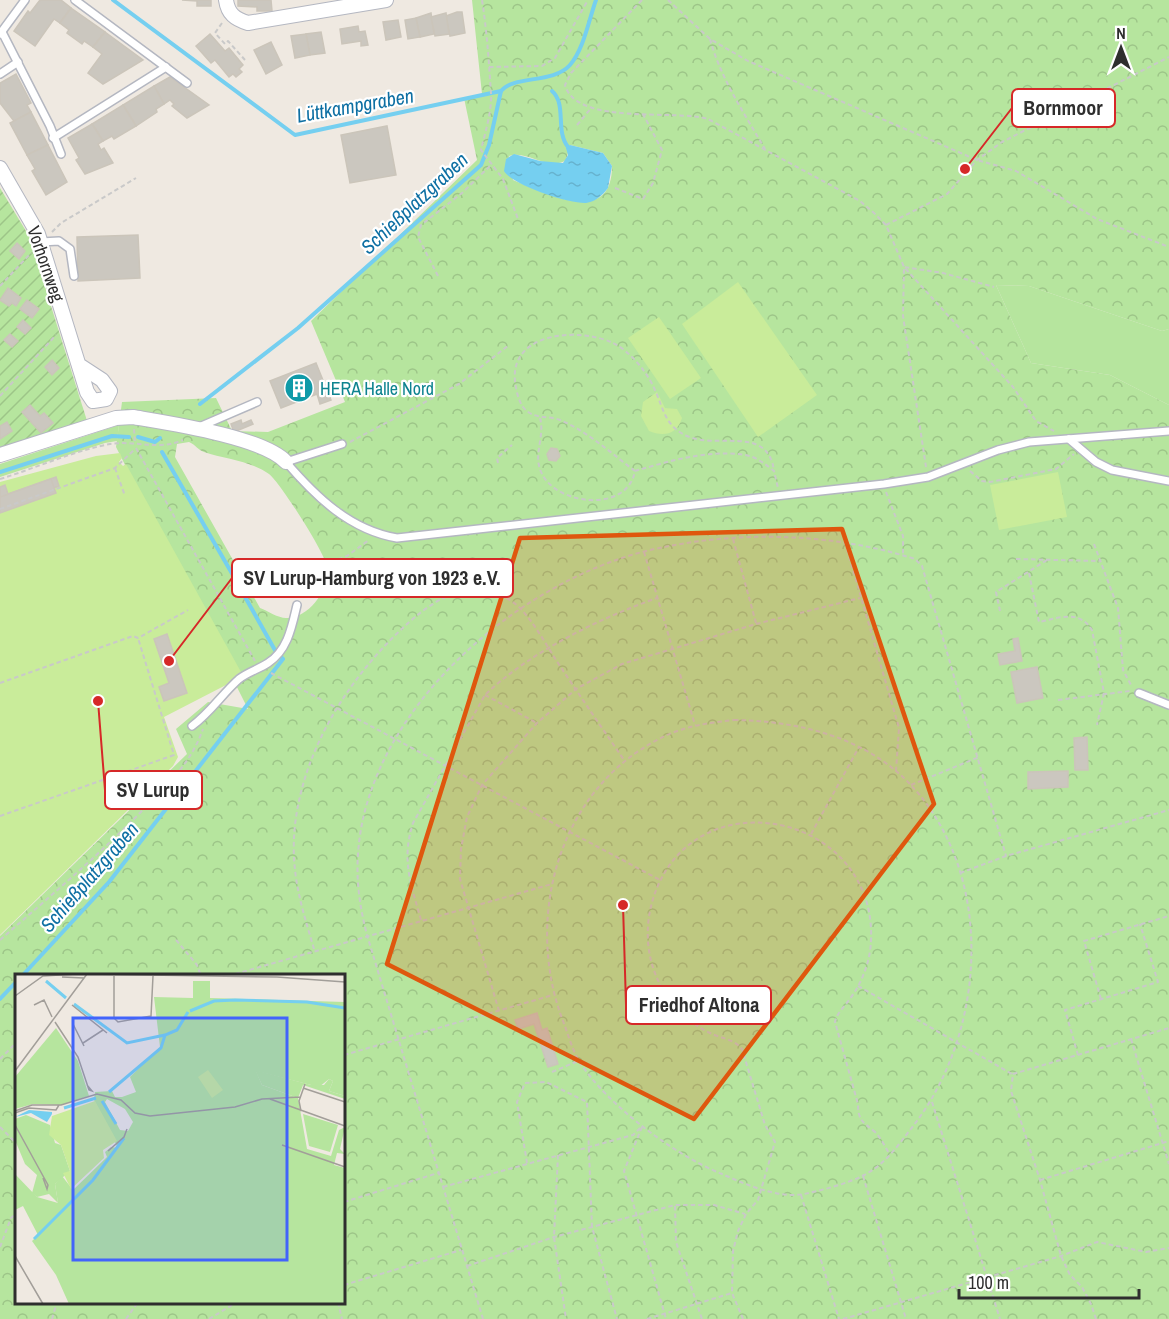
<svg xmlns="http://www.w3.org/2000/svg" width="1169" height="1319" font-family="'Archivo Narrow',sans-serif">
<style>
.grass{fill:#b6e59e}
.forest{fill:url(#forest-crowns);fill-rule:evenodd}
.garden{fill:url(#garden-furrows)}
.pitch{fill:#c9ec9a}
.water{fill:url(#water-ripples)}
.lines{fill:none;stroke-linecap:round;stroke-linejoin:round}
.stream{stroke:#75cff0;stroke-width:4}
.building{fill:#cbc7bf;stroke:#cbc5ba;stroke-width:1.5}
.service-casing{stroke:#b4b7c1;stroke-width:10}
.minor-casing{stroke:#b4b7c1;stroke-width:16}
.path{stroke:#c9c9c9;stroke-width:2;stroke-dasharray:4.5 3;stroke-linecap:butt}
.service{stroke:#fff;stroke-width:7}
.minor{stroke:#fff;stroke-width:14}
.marked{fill:#df570e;fill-opacity:0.2;stroke:#df570e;stroke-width:4.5;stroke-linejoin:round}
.labels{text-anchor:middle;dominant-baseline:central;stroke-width:4.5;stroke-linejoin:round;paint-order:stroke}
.street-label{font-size:18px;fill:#2e2e2e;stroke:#fff}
.culture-label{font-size:18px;fill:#0d838f;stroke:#fff;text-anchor:start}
.water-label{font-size:20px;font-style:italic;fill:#0d6fa3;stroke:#fff}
.inset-river{fill:none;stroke:#75cff0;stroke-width:3}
.inset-road{fill:none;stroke:#a29e99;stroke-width:1.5}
.view{fill:#4264fb;fill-opacity:0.15;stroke:#4264fb;stroke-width:3}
.inset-edge{fill:none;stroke:#2e2e2e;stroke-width:3}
.leader{fill:none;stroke:#d62828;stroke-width:2}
.callout-dot{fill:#d62828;stroke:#fff;stroke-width:2}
.callout{fill:#fff;stroke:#d62828;stroke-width:2}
.callout-label{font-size:20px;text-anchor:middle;font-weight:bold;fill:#2e2e2e}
</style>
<defs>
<pattern id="forest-crowns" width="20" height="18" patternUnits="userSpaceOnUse" patternTransform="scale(1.5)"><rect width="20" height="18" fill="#b6e59e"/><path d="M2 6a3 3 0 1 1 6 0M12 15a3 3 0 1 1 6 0" fill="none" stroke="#9dc588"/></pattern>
<pattern id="garden-furrows" width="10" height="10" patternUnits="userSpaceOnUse" patternTransform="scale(1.5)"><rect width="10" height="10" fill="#b6e59e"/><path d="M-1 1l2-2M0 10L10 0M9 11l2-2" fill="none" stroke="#9dc588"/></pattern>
<pattern id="water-ripples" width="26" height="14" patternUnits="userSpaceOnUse" patternTransform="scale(1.5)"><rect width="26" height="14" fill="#75cff0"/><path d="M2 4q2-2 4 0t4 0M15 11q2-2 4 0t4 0" fill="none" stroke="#66b2ce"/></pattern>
</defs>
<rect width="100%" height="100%" fill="#efe9e1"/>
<g class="grass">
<polygon points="996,285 1029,286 1162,331 1169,329 1169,405 1110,375 1031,363"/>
<polygon points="119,425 117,441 105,443 0,477 0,464"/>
</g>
<path class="forest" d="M472 0H1169V329L1162 331 1029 286 996 285 1031 363 1110 375 1169 405V1319H0V936L187 754 176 729 208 702 248 709 116 447 122 402 216 398 232 431 268 432 345 402 311 321 477 160 464 98 482 94ZM570 145 603 153 612 166C612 228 545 193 513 180L509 156C527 149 548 172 566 160ZM189 442C196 445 198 450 204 452 225 459 251 461 269 474 279 481 326 554 327 567 330 589 309 619 286 618 278 618 268 611 260 608L175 457 177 444ZM16 976H344V1302H16Z"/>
<polygon class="garden" points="0,188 29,236 88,424 0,452"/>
<g class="pitch">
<polygon points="738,282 817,395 758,437 682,324"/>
<polygon points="659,317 701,378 670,399 628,338"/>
<path d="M657 392 665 408 677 409 682 418C677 435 663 437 649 431L641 416 643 402Z"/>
<polygon points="120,453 122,458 119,462 123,466 126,464 241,672 226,685 164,717 178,757 173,766 0,935 0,482 96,456"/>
<polygon points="1058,472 1067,517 999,530 990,485"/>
</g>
<path class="water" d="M570 145 603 153 612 166 608 188C603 195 595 202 586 203 569 204 512 185 504 171L506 159 514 154 540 161 563 163 568 155 566 148Z"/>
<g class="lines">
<g class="stream">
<polyline points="113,0 295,135 501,91"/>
<path d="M552 91C567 104 555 131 568 147"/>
<path d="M200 404 298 328 481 165 489 145 501 91C514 75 553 84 570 65 584 49 589 19 596 0"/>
<polyline points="138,437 155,442 160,438"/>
<polyline points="162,452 234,577"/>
<polyline points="0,472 112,436 129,437"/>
<polyline points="240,588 276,652"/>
<polyline points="22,976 109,882 283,659 280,656"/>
<polyline points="0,999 16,982"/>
</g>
</g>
<g class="building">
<polygon points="40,0 61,0 71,8 60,23 54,19 35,46 14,31 28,11 30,13"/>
<polygon points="182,0 211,0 211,6 197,6 197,1"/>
<polygon points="238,0 271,0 272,11 257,11 257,7 238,6"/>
<polygon points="71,8 105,32 93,47 84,41 82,44 67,33 69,30 60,23"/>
<polygon points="457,12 462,12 465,33 450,36 446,16"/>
<polygon points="431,13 434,34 420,37 416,18"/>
<polygon points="446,13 449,34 435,36 431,17"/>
<polygon points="416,18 420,37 408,39 405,20"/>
<polygon points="398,20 401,37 386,40 383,22"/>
<polygon points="358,26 359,32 365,31 368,45 361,46 361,41 342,44 340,29"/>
<polygon points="105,32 143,60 103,84 88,73 102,54 93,47"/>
<polygon points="321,32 325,53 310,55 306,34"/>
<polygon points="210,34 225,51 229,48 243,65 239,69 242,72 236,77 233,74 229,77 215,60 211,63 196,46"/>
<polygon points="306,34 310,55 295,58 291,36"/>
<polygon points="271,42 282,65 266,74 254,50"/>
<polygon points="16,74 31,103 27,105 31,112 14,121 0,103 0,83"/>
<polygon points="170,77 209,105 187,118 172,106 174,104 170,100 164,104 154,86"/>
<polygon points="154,86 164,104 156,109 157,112 136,126 123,105"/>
<polygon points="123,105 136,126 114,139 112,136 103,141 92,124"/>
<polygon points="31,112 48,145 27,155 10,123"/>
<polygon points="92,124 103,141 98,144 101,150 104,148 113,163 85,174 76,160 79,158 68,138"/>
<polygon points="387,126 396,175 350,183 341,135"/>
<polygon points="48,145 67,182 46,195 32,171 35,169 27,155"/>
<polygon points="138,235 140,278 78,281 77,237"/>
<polygon points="17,243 25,251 19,259 10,251"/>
<polygon points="8,288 21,298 16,306 12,303 9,306 0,300"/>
<polygon points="27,300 39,309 32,318 20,309"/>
<polygon points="23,320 31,328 25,334 17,327"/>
<polygon points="10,334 18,341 12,347 4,340"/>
<polygon points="52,360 59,368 52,375 45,367"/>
<polygon points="316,363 331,400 320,404 317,394 281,408 270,381"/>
<polygon points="30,405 40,416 44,413 53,423 41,433 22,412"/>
<polygon points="241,420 242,424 251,420 253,424 234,432 231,424"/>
<polygon points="7,422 12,431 0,439 0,426"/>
<polygon points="551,448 557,449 560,456 556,461 549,460 547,454"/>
<polygon points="56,477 59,486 0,507 0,487 5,485 8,494"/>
<polygon points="51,479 56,493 0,513 0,497"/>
<polygon points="167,634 187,693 164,701 159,687 169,683 154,639"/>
<polygon points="1018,638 1022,661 1000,665 998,654 1015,651 1013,639"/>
<polygon points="1037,667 1043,698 1017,703 1011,672"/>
<polygon points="1087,737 1088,770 1075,770 1074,738"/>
<polygon points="1068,771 1068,787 1028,789 1028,772"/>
<polygon points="537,1013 542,1030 547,1028 558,1064 548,1067 534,1024 518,1029 515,1020"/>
</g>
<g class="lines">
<g class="service-casing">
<g id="service">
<polyline points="75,0 187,83"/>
<polyline points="2,32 50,126 61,154"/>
<polyline points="0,34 25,0"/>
<polyline points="0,74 18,62"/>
<polyline points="53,138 166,67"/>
<polyline points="41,242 59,241 70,249 74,276"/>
<polyline points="199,427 257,402"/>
<polyline points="1069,439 1096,462 1112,470 1169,481"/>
<path d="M342 444 286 462C316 497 350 530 397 538L884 484 928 477 998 450 1029 442 1169 431"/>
<polyline points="1139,693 1169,705"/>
<path d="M192 726C211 712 222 694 239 679 248 672 259 669 268 663 288 650 292 626 297 605"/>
</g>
</g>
<g class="minor-casing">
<g id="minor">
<path d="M226 0C228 14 235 19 248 23L386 0"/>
<polyline points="0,168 38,234 87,392 93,401 106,399 110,391 102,380 79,365"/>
<path d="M0 455 116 418 133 417C168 423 263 437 286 462"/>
</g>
</g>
<g class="path">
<path d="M482 0C487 32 489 63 491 94 492 111 485 133 481 150L503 179 518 219"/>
<path d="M642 0 571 73 565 85C576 126 676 109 708 119L860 201 874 213 886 225 904 267 1013 387 1036 421 1054 431"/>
<polyline points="668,0 710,39 748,61 977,160 1016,171 1097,219 1169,247"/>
<polyline points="222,23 215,33 225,44 228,41 245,60"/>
<path d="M710 39C721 79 744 113 765 149"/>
<polyline points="489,67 542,66 555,58 588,0"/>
<polyline points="577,125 592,107"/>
<polyline points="615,188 643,199 653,183 662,150 643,114"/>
<polyline points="886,225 947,194 977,160 1002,142 1169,57"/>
<polyline points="52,232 61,223 136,178"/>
<polyline points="438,276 418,237 421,225 462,193 491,165"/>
<polyline points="0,286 31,253"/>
<polyline points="0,396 56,335"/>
<path d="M540 418C545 435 534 453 540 469 551 505 627 515 635 471 669 461 710 449 745 455 757 457 765 464 774 471L778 488"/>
<polyline points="134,429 135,444"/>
<polyline points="350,442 459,384 509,345"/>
<polyline points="136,448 255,661"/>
<polyline points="498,463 497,458 512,445"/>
<polyline points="926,467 903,316 904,267 943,273 994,287"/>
<polyline points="115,468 125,496"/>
<path d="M635 471C612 454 587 431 560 420 547 415 533 420 523 407 518 400 516 389 515 381 510 332 579 327 613 343 631 352 647 372 655 390 664 410 665 426 687 436 717 450 768 424 774 471"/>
<polyline points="970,471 982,481 990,482 1056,469 1074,454"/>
<path d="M0 479C36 468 73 451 110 444 136 440 158 451 183 440"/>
<polyline points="886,492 903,536 903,555"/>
<polyline points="0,509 115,468 135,449"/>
<polyline points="733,539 756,623"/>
<polyline points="845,542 899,728 896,771"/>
<polyline points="1094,544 1118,608 1123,670 1132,687"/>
<polyline points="644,552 695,725"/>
<polyline points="1016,559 1099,561"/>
<polyline points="317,567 347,556 369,540"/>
<path d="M1029 573 1039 622C1059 618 1079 609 1092 630L1104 693 1097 725"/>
<polyline points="1000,611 996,592 1047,560"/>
<polyline points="271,673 660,880"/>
<polyline points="0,683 133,636 138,638 188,610"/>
<polyline points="485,695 537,723"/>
<polyline points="1058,700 1130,691"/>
<path d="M734 720C797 721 863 736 909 783 998 876 986 1036 910 1130 897 1147 884 1165 864 1175 847 1184 822 1190 804 1194 778 1199 745 1184 722 1174 674 1155 606 1104 579 1061 572 1049 568 1034 563 1021 524 920 557 791 659 739 683 726 708 723 734 720Z"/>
<polyline points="911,785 979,757"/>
<polyline points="0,816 174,755 138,638"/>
<polyline points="811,834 859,747"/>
<polyline points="960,873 1006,856 1169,810"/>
<path d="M421 920C411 884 401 860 413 823L485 695C528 653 600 618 657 598"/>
<path d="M0 940C47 899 93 860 137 816 163 789 190 766 203 729"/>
<polyline points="176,940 197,965 201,976"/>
<path d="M314 949C301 905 290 872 295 825 304 747 350 676 407 624 428 605 458 584 488 590 497 591 516 603 522 610 536 626 547 646 558 663 580 696 602 728 624 760"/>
<polyline points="228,976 552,884"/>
<polyline points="858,986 1012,1074"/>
<polyline points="1101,999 1084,941 1169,916"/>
<polyline points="499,1011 460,879 461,849 467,817 482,785 537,723 576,689 622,664 756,624 860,598"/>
<polyline points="1131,1039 1169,1164"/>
<polyline points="344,1055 553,995"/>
<polyline points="1078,1055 1065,1010 1158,982 1140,924"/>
<polyline points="0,1059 16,1043"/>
<polyline points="552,1072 578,1061"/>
<polyline points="932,1102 1000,1319"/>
<polyline points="0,1127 16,1143"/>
<polyline points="642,1127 624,1171 666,1319"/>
<polyline points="558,1155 554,1237 566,1319"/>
<polyline points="527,1163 517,1102 525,1083 546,1082 587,1102 592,1227 617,1319"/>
<polyline points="863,1176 906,1319"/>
<polyline points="1040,1180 1169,1141"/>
<polyline points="443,1187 633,1135 642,1126"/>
<polyline points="801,1195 839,1319"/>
<polyline points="344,1202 438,1173"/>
<polyline points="675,1206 676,1242 702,1319"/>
<polyline points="0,1247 11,1218 16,1214"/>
<polyline points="467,1266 554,1237 675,1205 714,1205 745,1214"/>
<polyline points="344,1285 461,1250"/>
<polyline points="338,1302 342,1319"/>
<polyline points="52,1319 57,1302"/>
<polyline points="126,1319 138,1302"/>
<polyline points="209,1319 237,1302"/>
<path d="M483 1319 367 935C360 908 356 882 358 854 367 712 514 584 646 551 733 530 830 532 915 559L922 566 1006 856"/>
<polyline points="647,1319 732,1293"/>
<path d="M743 1319 732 1293 733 1251 738 1231 746 1214 758 1200 775 1142 765 1125 742 1049C734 1039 720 1038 710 1033 687 1022 667 1002 657 978 646 953 645 925 653 899 691 775 877 811 871 941 870 962 862 983 849 1000 844 1007 837 1013 835 1022L858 1104C858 1121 863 1122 875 1132 881 1138 885 1147 889 1153"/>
<polyline points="843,1319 1061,1256 1097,1242 1146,1252 1169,1248"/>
<polyline points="1096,1319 1091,1304 1082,1287 1070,1275 1061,1256 1040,1180 1011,1091 1013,1074 1169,1028"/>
</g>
<use href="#service" class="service"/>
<use href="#minor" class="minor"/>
</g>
<path class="marked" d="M842 529 934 804 694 1119 387 964 520 538Z"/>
<defs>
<g id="building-disc" transform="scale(1.5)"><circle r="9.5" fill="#0f9aa8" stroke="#fff"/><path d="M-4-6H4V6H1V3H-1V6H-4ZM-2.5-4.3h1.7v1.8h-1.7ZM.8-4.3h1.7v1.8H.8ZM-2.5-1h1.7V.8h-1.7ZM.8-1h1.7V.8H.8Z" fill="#fff"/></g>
</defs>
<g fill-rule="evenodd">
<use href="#building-disc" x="299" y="388"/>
</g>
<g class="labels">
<g class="street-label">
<text transform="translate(46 264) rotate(71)">Vorhornweg</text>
</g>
<g class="culture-label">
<text x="320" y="388">HERA Halle Nord</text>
</g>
<g class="water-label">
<text transform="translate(355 105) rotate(-10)">Lüttkampgraben</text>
<text transform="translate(414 203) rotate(-43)">Schießplatzgraben</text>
<text transform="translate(89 877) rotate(-49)">Schießplatzgraben</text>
</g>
</g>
<g transform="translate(15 974)">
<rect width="330" height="330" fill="#efe9e1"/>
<path d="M240 96 296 111H309L314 105 318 107 314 117 330 122V125L288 111 283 124 247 111ZM288 140 323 151 315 178 294 172ZM11 141 35 151 40 169 46 171 55 197 40 210 43 229 34 220 22 223 17 219 22 201 10 190 0 166V145Z" fill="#b6e59e"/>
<path d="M178 7H195V24L330 28V122L314 117 318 107 314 105 304 113 241 97 247 111 283 124 292 175 316 182 324 156 330 153 325 175 330 180 322 179 319 191 330 194V330H54L41 301 17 267 23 261 8 232 0 236V200L22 223 43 229 40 210 47 202 58 216 92 183 90 178 96 173 103 174 79 126 80 118 97 117 100 123H107L121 118 115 103 145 73 139 23 178 24ZM92 125 110 135 118 148 113 157 105 156 90 128Z" fill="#b6e59e" fill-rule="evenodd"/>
<path d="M41 54 63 87 74 122 46 131 18 130 0 135V103Z" fill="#b6e59e"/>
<path d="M193 96 208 116 197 124 183 103ZM80 127 102 167 88 176 89 184 56 215 48 199 55 197 46 171 34 161 37 142Z" fill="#c9ec9a"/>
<path d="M14 136 37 138V140L32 148 16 139 0 143Z" fill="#75cff0"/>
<path class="inset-river" d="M31 7 51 24M59 30 112 69 150 61M175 37 199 27 220 26 292 28 330 34M94 118 146 74 150 61 162 56 173 38M87 127 101 150M49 134 81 124M19 265 78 206 109 164"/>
<path class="inset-road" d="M71 0 262 3 330 8M99 2V44L103 48 136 42 138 2M47 3 69 4M0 22 28 2 62 0M19 31 29 26 37 43M57 31 92 59M40 48 63 83 74 116 77 117 72 111M58 50 69 72M68 69 88 56M0 97 72 0M288 114 330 128M255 125 330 152M0 137 17 131H46L82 120 106 126 120 139 135 142 220 133 247 125 285 123M286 137 284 127 290 110M0 139 14 134 41 136 44 131M0 151 33 211 32 215 28 204M267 171 330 193M93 177 109 163 112 155M0 282 28 330"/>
<path class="view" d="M58 44H272V286H58Z"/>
<rect width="330" height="330" class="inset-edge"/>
</g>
<path class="leader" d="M965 169L1012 108M169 661L232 578M98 701L105 790M623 905L626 1005"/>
<g class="callout-dot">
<circle cx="965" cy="169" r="6"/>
<circle cx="169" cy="661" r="6"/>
<circle cx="98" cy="701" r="6"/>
<circle cx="623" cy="905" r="6"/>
</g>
<g class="callout">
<rect x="1012" y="89" width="103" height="38" rx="6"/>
<rect x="232" y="559" width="281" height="38" rx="6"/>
<rect x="105" y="771" width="97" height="38" rx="6"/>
<rect x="626" y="986" width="145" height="38" rx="6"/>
</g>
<g class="callout-label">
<text x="1063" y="115">Bornmoor</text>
<text x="372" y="585">SV Lurup-Hamburg von 1923 e.V.</text>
<text x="153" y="797">SV Lurup</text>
<text x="699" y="1012">Friedhof Altona</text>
</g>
<g transform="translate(1121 48)" stroke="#ffffff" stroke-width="4.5" paint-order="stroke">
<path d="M0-4.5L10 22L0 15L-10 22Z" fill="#2e2e2e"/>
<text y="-9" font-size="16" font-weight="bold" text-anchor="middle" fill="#2e2e2e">N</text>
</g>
<path d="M959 1289v9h180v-9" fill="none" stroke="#2e2e2e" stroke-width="3"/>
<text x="968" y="1289" font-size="18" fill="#2e2e2e" stroke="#ffffff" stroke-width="4.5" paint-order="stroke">100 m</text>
</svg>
